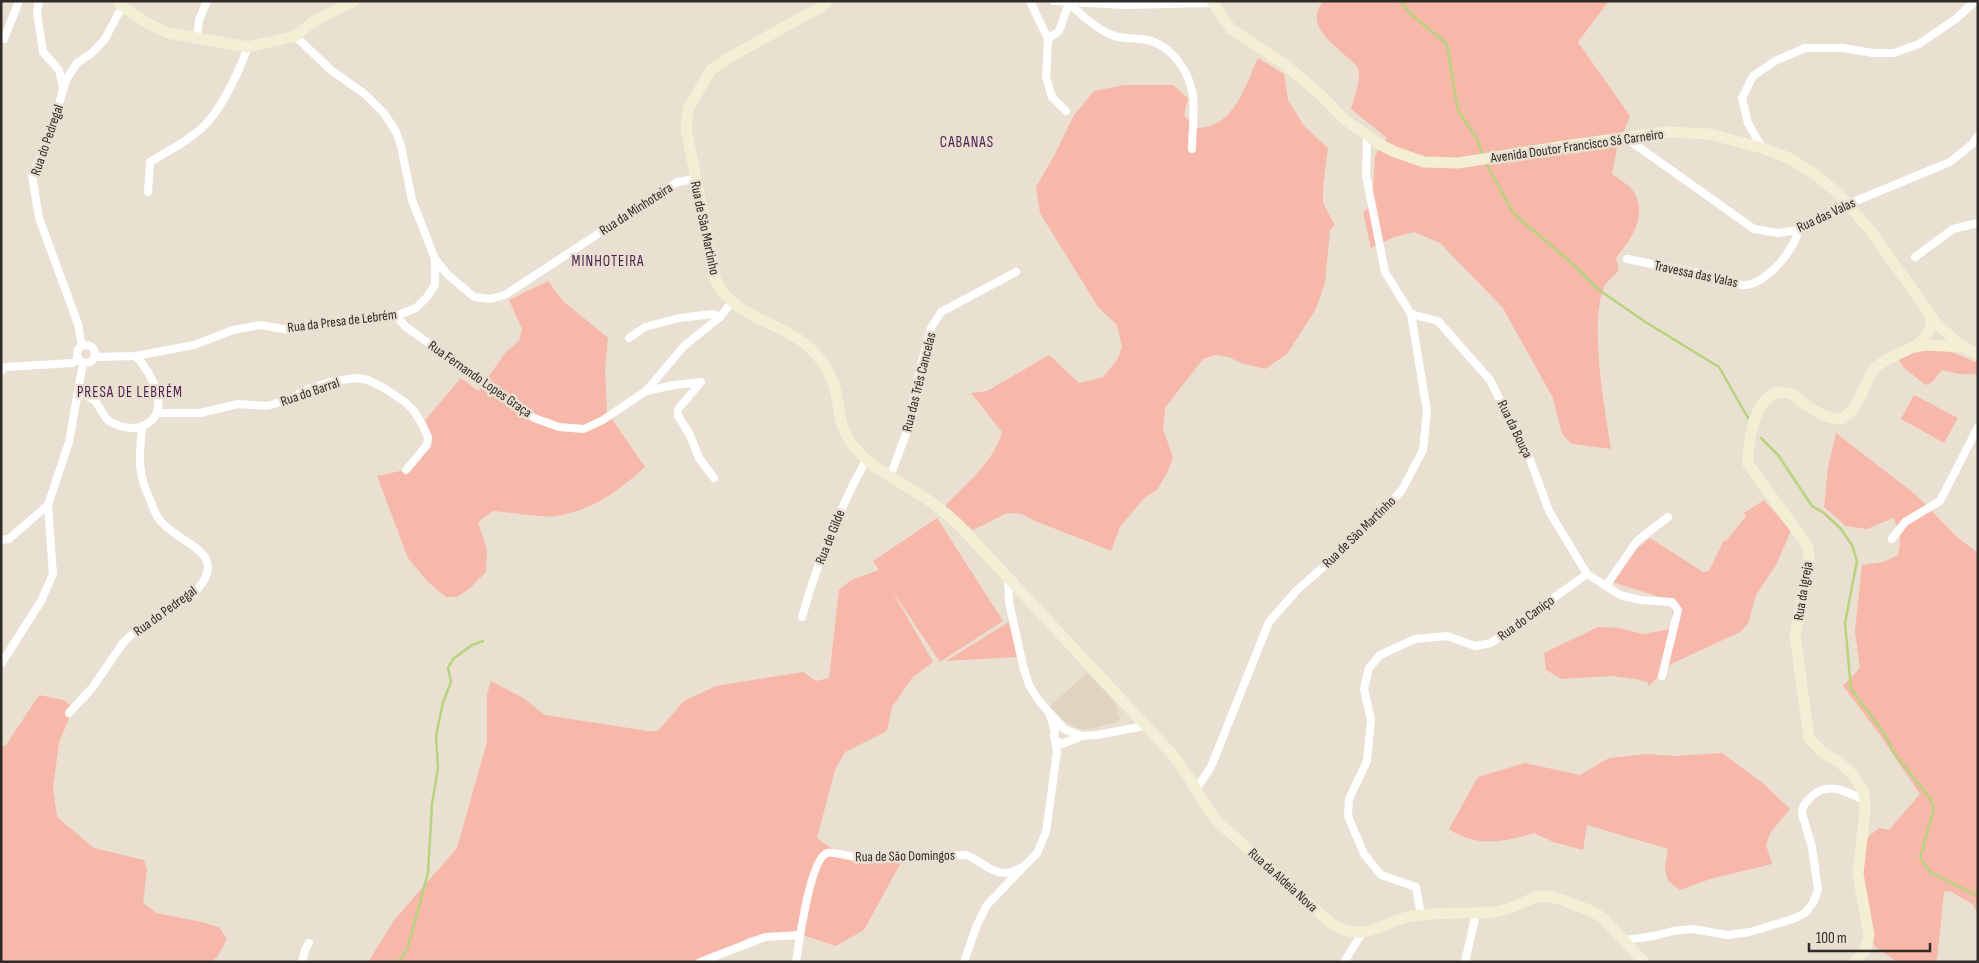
<svg xmlns="http://www.w3.org/2000/svg" width="1979" height="963" font-family="'Sofia Sans Condensed',sans-serif">
<style>
.built{fill:#e0d4bf}
.green{fill:#f7b8a9}
.lines{fill:none;stroke-linecap:round;stroke-linejoin:round}
.stream{stroke:#b6d47b;stroke-width:2.5}
.street{stroke:#fff;stroke-width:8}
.secondary{stroke:#f2efd5;stroke-width:11}
.labels{text-anchor:middle;dominant-baseline:central;stroke-width:5;stroke-linejoin:round;paint-order:stroke}
.street-label{font-size:14px;fill:#2f2b26;stroke:#e9e0d1}
.neighbourhood-label{font-size:15px;letter-spacing:1px;fill:#4e2051;stroke:#e9e0d1}
</style>
<rect width="100%" height="100%" fill="#e9e0d1"/>
<polygon class="built" points="1087,673 1114,701 1120,719 1118,722 1084,730 1074,727 1063,720 1050,706"/>
<g class="green">
<path d="M1324 1H1609L1578 42 1630 116 1617 148 1612 174C1619 179 1632 187 1635 194 1647 219 1630 240 1616 258L1619 270C1615 275 1607 281 1604 287 1589 324 1605 409 1611 449L1572 444 1562 434 1553 398 1503 308 1440 243 1414 232 1394 237 1371 248 1363 212 1372 205 1375 155 1387 138 1351 109C1354 97 1363 78 1357 66 1355 63 1350 60 1348 58 1332 43 1303 23 1324 1Z"/>
<path d="M1258 58 1284 74 1288 100 1304 126 1328 148 1323 187V203L1335 225 1330 230 1325 283 1316 309 1287 354 1265 369 1241 363 1229 357 1215 355 1203 359 1165 408 1163 429 1173 457 1168 471 1157 490 1144 498 1120 527 1111 551 1033 520 1022 514 1007 513 973 530 944 507C965 485 994 462 1002 432L971 393 987 391 1049 355 1079 383 1103 377 1117 360 1122 347 1117 325 1098 307 1040 213 1036 187 1055 154 1074 115 1094 91 1124 85H1173L1188 98 1184 115 1195 128C1234 129 1244 88 1258 58Z"/>
<path d="M548 281 563 301 608 338 605 369 607 412 645 467C620 490 590 512 555 516 540 518 510 512 493 511L478 522 487 550 486 572 469 589 457 597H446L428 582 408 558 377 476 410 469 432 442 421 425 461 378 478 391 506 352 519 341 522 329 509 300Z"/>
<path d="M1918 350 1949 351 1978 363V373C1966 376 1954 373 1942 370L1932 382 1926 385 1904 368 1899 360Z"/>
<polygon points="1914,395 1958,418 1944,443 1901,419"/>
<path d="M1836 433 1916 495 1957 537 1978 553V913L1972 904 1950 891 1944 892 1937 959 1931 962H1897L1874 946C1869 915 1854 868 1868 838 1870 834 1876 831 1879 828L1889 830 1920 794 1880 735 1843 686 1860 668 1855 631 1862 565 1883 562 1898 555C1902 540 1900 531 1893 518L1867 529 1846 526 1824 507 1828 467Z"/>
<polygon points="1764,500 1791,531 1776,565 1756,595 1748,624 1740,632 1671,664 1649,686 1647,682 1635,679 1611,676 1562,679 1546,670 1544,653 1598,627 1619,628 1643,634 1671,629 1673,601 1612,582 1627,557 1650,538 1703,572 1709,571 1724,540 1726,541 1746,516 1744,513"/>
<polygon points="937,518 1003,621 940,662 891,589 933,662 912,678 892,707 887,731 845,752 835,770 817,838 839,854 878,854 904,857 864,930 836,946 793,932 750,937 708,959 709,962 368,962 395,919 457,848 487,742 487,695 491,681 523,698 545,715 648,731 658,731 684,701 716,686 803,672 816,681 829,678 839,590 851,580 879,570 873,561"/>
<polygon points="1009,622 1017,657 946,661"/>
<polygon points="39,695 64,700 73,708 59,743 53,787 57,817 94,848 144,860 147,870 143,903 156,913 197,921 219,927 227,939 218,956 211,962 1,962 1,747 6,745"/>
<path d="M1722 753 1764 784 1790 809 1771 832 1766 845 1772 864 1710 879 1680 890 1668 881 1665 868 1668 849 1587 825 1583 850 1553 842 1534 833C1504 842 1477 848 1449 829L1478 777 1525 763 1580 775 1609 758 1647 754 1675 756Z"/>
</g>
<g class="lines">
<g class="stream">
<polyline points="1400,1 1413,16 1447,44 1458,110 1476,137 1483,156"/>
<polyline points="1485,162 1514,214 1574,265 1599,290 1647,323 1719,367 1748,418"/>
<polyline points="1761,438 1778,455 1812,506 1824,513 1841,529 1852,545 1857,561 1845,623 1851,689 1886,736 1893,752 1930,798 1934,808 1920,858 1930,872 1978,896"/>
<polyline points="398,962 407,950 428,873 432,804 438,768 436,736 443,702 451,682 448,668 453,659 472,645 483,641"/>
</g>
<g class="street">
<polyline points="39,1 37,13 43,52 59,70 63,88"/>
<polyline points="1030,1 1048,39 1046,77 1052,97 1066,111"/>
<polyline points="1054,1 1123,5 1212,3"/>
<path d="M1069 3C1081 15 1096 29 1112 35 1121 39 1131 38 1142 39 1168 42 1187 67 1192 91 1196 107 1192 132 1192 149"/>
<polyline points="295,36 331,70 366,95 384,113 396,132 401,146 412,200 435,259 447,274 474,297 490,299 505,295 677,182 695,179"/>
<polyline points="197,37 199,20 207,1"/>
<polyline points="4,39 19,1"/>
<polyline points="1048,39 1059,31 1069,3"/>
<polyline points="1626,138 1754,229 1778,233 1798,230 1858,200 1950,162 1972,144 1978,136"/>
<polyline points="1762,148 1748,123 1742,98 1753,76 1775,61 1805,48 1843,48 1873,53 1894,53 1919,44 1957,18 1975,1"/>
<path d="M148 192 150 162C168 151 190 140 205 125 224 105 238 73 248 47"/>
<polyline points="1915,257 1953,229 1978,223"/>
<path d="M1627 259C1656 265 1685 270 1714 277 1724 279 1735 285 1744 285 1765 285 1796 249 1798 230"/>
<polyline points="1411,314 1438,321 1490,380 1531,462 1549,511 1587,574 1620,595 1640,600 1672,602 1678,610 1662,676"/>
<polyline points="396,316 406,327 534,418 559,427 584,429 603,420 646,391 684,346 720,317 731,303"/>
<polyline points="629,338 645,327 679,318 713,314 720,317"/>
<circle cx="86" cy="354" r="9"/>
<polyline points="82,346 78,324 39,218 32,175 47,144 66,80 77,63 92,53 105,39 118,14 123,7"/>
<polyline points="95,357 136,356 194,345 233,330 261,325 289,330 396,316 416,308 427,297 435,285 435,260"/>
<polyline points="1,371 5,367 73,363 78,358"/>
<polyline points="646,391 674,385 701,382 678,409 678,416 690,435 699,458 714,478"/>
<path d="M77 396 84 394C87 396 91 398 94 400 104 410 100 418 117 425 127 429 138 429 147 424 172 408 150 372 136 356"/>
<polyline points="157,413 200,413 238,404 267,406 288,400 308,389 333,381 357,378 368,380 384,388 405,402 414,411 422,424 428,437 427,445 406,470"/>
<polyline points="890,477 911,420 915,389 931,328 941,312 1016,272"/>
<polyline points="1892,539 1905,522 1940,501 1978,427"/>
<polyline points="1,540 9,539 48,505 69,442 83,363"/>
<polyline points="1008,578 1009,602 1023,666 1029,685 1039,701 1064,729 1082,736"/>
<polyline points="1606,586 1637,541 1668,517"/>
<path d="M802 617C817 562 839 510 866 460"/>
<polyline points="1,664 41,601 53,574 48,505"/>
<path d="M69 713 92 688 123 643 131 635 194 593C234 551 177 545 159 519 155 514 153 508 151 502 137 473 139 458 142 427"/>
<polyline points="1055,740 1062,744 1082,736 1097,735 1139,727 1144,723"/>
<polyline points="1196,789 1211,767 1269,622 1297,590 1358,537 1402,490 1423,450 1427,411 1411,314 1385,272 1366,175 1367,136"/>
<polyline points="1421,915 1416,887 1381,875 1364,854 1348,816 1349,799 1367,761 1371,720 1364,689 1369,668 1380,655 1415,639 1447,636 1475,646 1491,643 1587,574"/>
<path d="M1625 940 1654 936 1673 931 1692 929 1728 935 1750 932 1793 919 1805 913 1813 903 1818 890 1812 847 1802 814C1802 806 1806 802 1811 797 1828 780 1848 792 1865 801"/>
<polyline points="302,962 305,950 309,943"/>
<polyline points="700,962 765,937 800,935"/>
<path d="M796 962C799 943 810 859 827 853 832 851 859 859 868 859L966 855C979 859 990 873 1005 873 1010 873 1016 870 1021 868"/>
<polyline points="964,962 976,927 987,905 1037,853 1046,832 1057,752 1054,736 1055,732 1050,715"/>
<polyline points="1344,962 1362,933"/>
<polyline points="1465,962 1476,914"/>
</g>
<g class="secondary">
<polyline points="118,1 123,7 149,24 168,33 248,47 295,36 314,21 354,1"/>
<path d="M827 1 821 7 730 57 711 70 689 107 686 128 716 281C737 322 784 320 815 353 825 364 833 378 836 393 840 409 839 425 849 440 865 464 887 474 911 489 928 499 944 511 959 525L1172 754C1190 775 1200 800 1217 821L1333 925C1369 944 1381 920 1414 916 1441 912 1469 914 1495 912L1508 909 1538 896 1552 897 1565 901 1591 911 1603 918 1644 962"/>
<polyline points="1212,1 1231,29 1283,63 1321,95 1344,119 1381,145 1395,152 1424,162 1458,163 1564,146 1666,132 1709,134 1762,148 1789,158 1816,175 1840,195 1870,230 1937,324 1960,345 1978,354"/>
<polyline points="1915,347 1927,345 1960,347"/>
<path d="M1855 962 1865 950 1869 935 1858 874 1865 810 1864 792 1852 774 1839 762 1822 752 1809 738 1795 635 1809 564 1808 546 1748 464C1747 442 1756 381 1791 394 1794 395 1798 399 1801 401 1814 411 1824 418 1842 419 1845 416 1850 413 1853 409 1863 397 1865 379 1875 368 1894 349 1922 354 1932 324L1929 314"/>
</g>
</g>
<g class="labels">
<g class="street-label">
<text transform="translate(47 140) rotate(-71)">Rua do Pedregal</text>
<text transform="translate(1577 146) rotate(-8)">Avenida Doutor Francisco Sá Carneiro</text>
<text transform="translate(636 209) rotate(-33)">Rua da Minhoteira</text>
<text transform="translate(1826 215) rotate(-25)">Rua das Valas</text>
<text transform="translate(705 228) rotate(78)">Rua de São Martinho</text>
<text transform="translate(1696 274) rotate(12)">Travessa das Valas</text>
<text transform="translate(342 321) rotate(-7)">Rua da Presa de Lebrém</text>
<text transform="translate(480 379) rotate(35)">Rua Fernando Lopes Graça</text>
<text transform="translate(919 382) rotate(-76)">Rua das Três Cancelas</text>
<text transform="translate(310 392) rotate(-19)">Rua do Barral</text>
<text transform="translate(1515 429) rotate(64)">Rua da Bouça</text>
<text transform="translate(1359 532) rotate(-44)">Rua de São Martinho</text>
<text transform="translate(830 537) rotate(-68)">Rua de Gilde</text>
<text transform="translate(1803 591) rotate(-81)">Rua da Igreja</text>
<text transform="translate(165 611) rotate(-36)">Rua do Pedregal</text>
<text transform="translate(1526 618) rotate(-36)">Rua do Caniço</text>
<text transform="translate(905 856) rotate(-1)">Rua de São Domingos</text>
<text transform="translate(1283 880) rotate(42)">Rua da Aldeia Nova</text>
</g>
<g class="neighbourhood-label">
<text x="967" y="142">CABANAS</text>
<text x="608" y="261">MINHOTEIRA</text>
<text x="130" y="392">PRESA DE LEBRÉM</text>
</g>
</g>
<rect width="1979" height="963" fill="none" stroke="#2f2b26" stroke-width="5"/>
<path d="M1809 943v8h121v-8" fill="none" stroke="#2f2b26" stroke-width="2.5"/>
<text x="1816" y="943" font-size="15" fill="#2f2b26" stroke="#e9e0d1" stroke-width="4" paint-order="stroke">100 m</text>
</svg>
